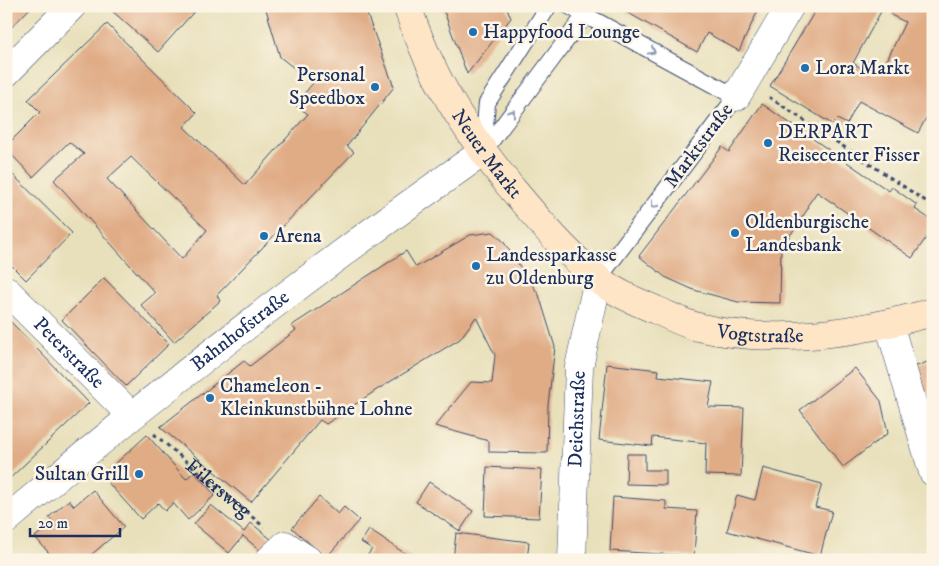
<svg xmlns="http://www.w3.org/2000/svg" width="939" height="566" font-family="'IM FELL DW Pica',serif">
<style>
.building{fill:#e0ac86;fill-rule:evenodd}
.lines{fill:none;stroke-linecap:round;stroke-linejoin:round}
.lane-casing{stroke:#3a4a6c;stroke-width:18}
.street-casing{stroke:#3a4a6c;stroke-width:29}
.secondary-casing{stroke:#3a4a6c;stroke-width:29}
.path{stroke:#3a4a6c;stroke-width:3;stroke-dasharray:4 4;stroke-linecap:butt}
.lane{stroke:#fff;stroke-width:16}
.street{stroke:#fff;stroke-width:28}
.secondary{stroke:#fde5c5;stroke-width:28}
.oneway{stroke:#8d97ae}
.poi-dot{fill:#1f6fb2;stroke:#fcf5e5;stroke-width:2}
.labels{text-anchor:middle;dominant-baseline:central;stroke-width:5;stroke-linejoin:round;paint-order:stroke}
.poi-label{font-size:20px;fill:#1b2f5e;stroke:#fcf5e5;text-anchor:start}
.street-label{font-size:20px;fill:#1b2f5e;stroke:#fcf5e5}
</style>
<rect width="100%" height="100%" fill="#fcf5e5"/>
<filter id="ink" filterUnits="userSpaceOnUse"><feTurbulence type="fractalNoise" baseFrequency=".02" numOctaves="2"/><feDisplacementMap in="SourceGraphic" scale="10" xChannelSelector="R" yChannelSelector="G"/><feConvolveMatrix kernelMatrix="1 2 1 2 8 2 1 2 1" color-interpolation-filters="sRGB"/></filter>
<filter id="wash" filterUnits="userSpaceOnUse"><feTurbulence type="fractalNoise" baseFrequency=".0096" numOctaves="4" result="noise"/><feDisplacementMap in="SourceGraphic" scale="20" xChannelSelector="R" yChannelSelector="G"/><feGaussianBlur stdDeviation="1.12" result="paint"/><feColorMatrix in="noise" values="0 0 0 0 0 0 0 0 0 0 0 0 0 0 0 0 0 1.4 0 .05"/><feComposite in="paint" operator="in"/></filter>
<g filter="url(#wash)">
<rect width="100%" height="100%" fill="#e8e0bb"/>
<g id="blocks">
<g class="building">
<polygon points="6,6 32,6 6,33"/>
<polygon points="110,6 199,6 158,52 109,8"/>
<path d="M265 6H364L394 87 347 146 354 152 217 295 220 301 174 342 141 305 155 293 54 180 84 154 69 142 33 177 6 149V146L40 112 28 100 107 24 197 113 184 127 245 185 308 114 295 105 313 83 280 57ZM131 157 207 230 182 259 107 179Z"/>
<polygon points="442,6 506,6 511,18 467,74"/>
<polygon points="616,6 760,6 739,51 707,33 697,52"/>
<polygon points="818,6 884,6 853,63 863,69 868,61 883,69 905,22 891,15 896,6 933,6 933,105 918,133 859,101 847,124 837,119 832,124 770,86"/>
<polygon points="762,104 889,191 892,187 917,205 915,209 933,221 933,228 912,258 817,192 807,206 809,207 781,249 780,303 738,302 694,290 665,277 639,256 722,147 729,152"/>
<polygon points="6,168 72,233 26,280 6,260"/>
<polygon points="493,232 503,241 539,295 555,347 548,405 547,453 489,452 489,441 435,426 471,382 492,383 495,355 476,317 460,339 375,391 326,424 320,420 251,502 160,427 244,361 250,366 296,330 291,326 406,251 416,267 470,235"/>
<polygon points="104,278 169,344 126,386 62,320"/>
<polygon points="11,322 89,403 6,482 6,327"/>
<polygon points="933,360 933,425 911,368"/>
<polygon points="607,364 659,370 658,376 713,382 708,407 744,408 741,476 705,475 706,443 653,437 652,446 599,440"/>
<polygon points="855,368 881,401 888,433 843,467 800,410"/>
<polygon points="147,435 186,479 194,472 215,495 188,520 173,503 165,511 158,503 141,519 102,476"/>
<polygon points="627,454 645,454 645,470 666,470 666,485 626,484"/>
<polygon points="487,467 542,470 539,518 485,516"/>
<polygon points="763,468 822,484 815,507 832,511 820,556 727,531 737,495 755,500"/>
<polygon points="429,482 473,511 460,531 416,502"/>
<polygon points="93,490 124,527 85,560 55,560 35,537 53,522 49,517 69,500 74,506"/>
<polygon points="319,497 338,514 344,507 359,520 326,558 292,528"/>
<polygon points="613,497 666,501 666,509 697,511 694,556 610,551"/>
<polygon points="211,505 244,532 251,523 272,540 262,552 243,536 229,553 194,524"/>
<polygon points="369,530 415,560 364,560 372,549 361,542"/>
<polygon points="456,533 529,542 527,560 453,560"/>
</g>
</g>
</g>
<g filter="url(#ink)">
<use href="#blocks" fill-opacity="0" stroke="#3a4a6c" stroke-width="1"/>
<g class="lines">
<g class="lane-casing">
<g id="lane">
<polyline points="569,6 585,15"/>
<polyline points="483,150 487,103 548,7"/>
<polyline points="483,152 585,15 736,97 598,279"/>
</g>
</g>
<g class="street-casing">
<g id="street">
<polyline points="6,73 72,6"/>
<polyline points="736,97 790,6"/>
<path id="s2" d="M6 290 131 415"/>
<polyline points="889,324 933,472"/>
<path id="s3" d="M6 520C160 390 318 267 483 152"/>
<polyline points="269,560 285,545 308,560"/>
<path id="s4" d="M572 560 579 367 598 279"/>
</g>
</g>
<g class="secondary-casing">
<g id="secondary">
<path id="s5" d="M407 6C431 77 463 127 509 185 536 217 564 251 597 278 613 292 637 302 656 310 670 316 684 324 698 327 776 346 857 333 933 312"/>
</g>
</g>
<g class="path">
<polyline points="769,97 933,206"/>
<path id="s1" d="M154 434 264 527"/>
</g>
<use href="#lane" class="lane"/>
<use href="#street" class="street"/>
<use href="#secondary" class="secondary"/>
</g>
<defs><path id="oneway-chevron" d="M-2-3.5L2.5 0L-2 3.5" fill="none" stroke-width="1.6" stroke-linecap="round" stroke-linejoin="round" transform="scale(1.25)"/></defs>
<g class="oneway">
<use href="#oneway-chevron" transform="translate(652 51) rotate(29)"/>
<use href="#oneway-chevron" transform="translate(512 113) rotate(-53)"/>
<use href="#oneway-chevron" transform="translate(654 205) rotate(127)"/>
</g>
</g>
<g class="poi-dot">
<circle cx="473" cy="32" r="5"/>
<circle cx="805" cy="68" r="5"/>
<circle cx="375" cy="87" r="5"/>
<circle cx="768" cy="143" r="5"/>
<circle cx="735" cy="233" r="5"/>
<circle cx="264" cy="236" r="5"/>
<circle cx="476" cy="266" r="5"/>
<circle cx="210" cy="398" r="5"/>
<circle cx="139" cy="474" r="5"/>
</g>
<g class="labels">
<g class="poi-label">
<text x="483" y="32">Happyfood Lounge</text>
<text x="815" y="68">Lora Markt</text>
<text x="365" y="75" text-anchor="end">Personal<tspan x="365" dy="23">Speedbox</tspan></text>
<text x="778" y="132">DERPART<tspan x="778" dy="23">Reisecenter Fisser</tspan></text>
<text x="745" y="222">Oldenburgische<tspan x="745" dy="23">Landesbank</tspan></text>
<text x="274" y="236">Arena</text>
<text x="486" y="255">Landessparkasse<tspan x="486" dy="23">zu Oldenburg</tspan></text>
<text x="220" y="386">Chameleon -<tspan x="220" dy="23">Kleinkunstbühne Lohne</tspan></text>
<text x="129" y="474" text-anchor="end">Sultan Grill</text>
</g>
<g class="street-label">
<text transform="translate(699 146) rotate(-53)">Marktstraße</text>
<text stroke="none"><textPath href="#s5" startOffset="169">Neuer Markt</textPath></text>
<text stroke="none"><textPath href="#s3" startOffset="301">Bahnhofstraße</textPath></text>
<text stroke="none"><textPath href="#s5" startOffset="511">Vogtstraße</textPath></text>
<text stroke="none"><textPath href="#s2" startOffset="89">Peterstraße</textPath></text>
<text stroke="none"><textPath href="#s4" startOffset="141">Deichstraße</textPath></text>
<text stroke="none"><textPath href="#s1" startOffset="84">Eilersweg</textPath></text>
</g>
</g>
<rect width="939" height="566" fill="none" stroke="#fcf5e5" stroke-width="25"/>
<path d="M30 528v8h90v-8" fill="none" stroke="#1b2f5e" stroke-width="2.5"/>
<text x="38" y="528" font-size="15" fill="#1b2f5e" stroke="#fcf5e5" stroke-width="4" paint-order="stroke">20 m</text>
</svg>
